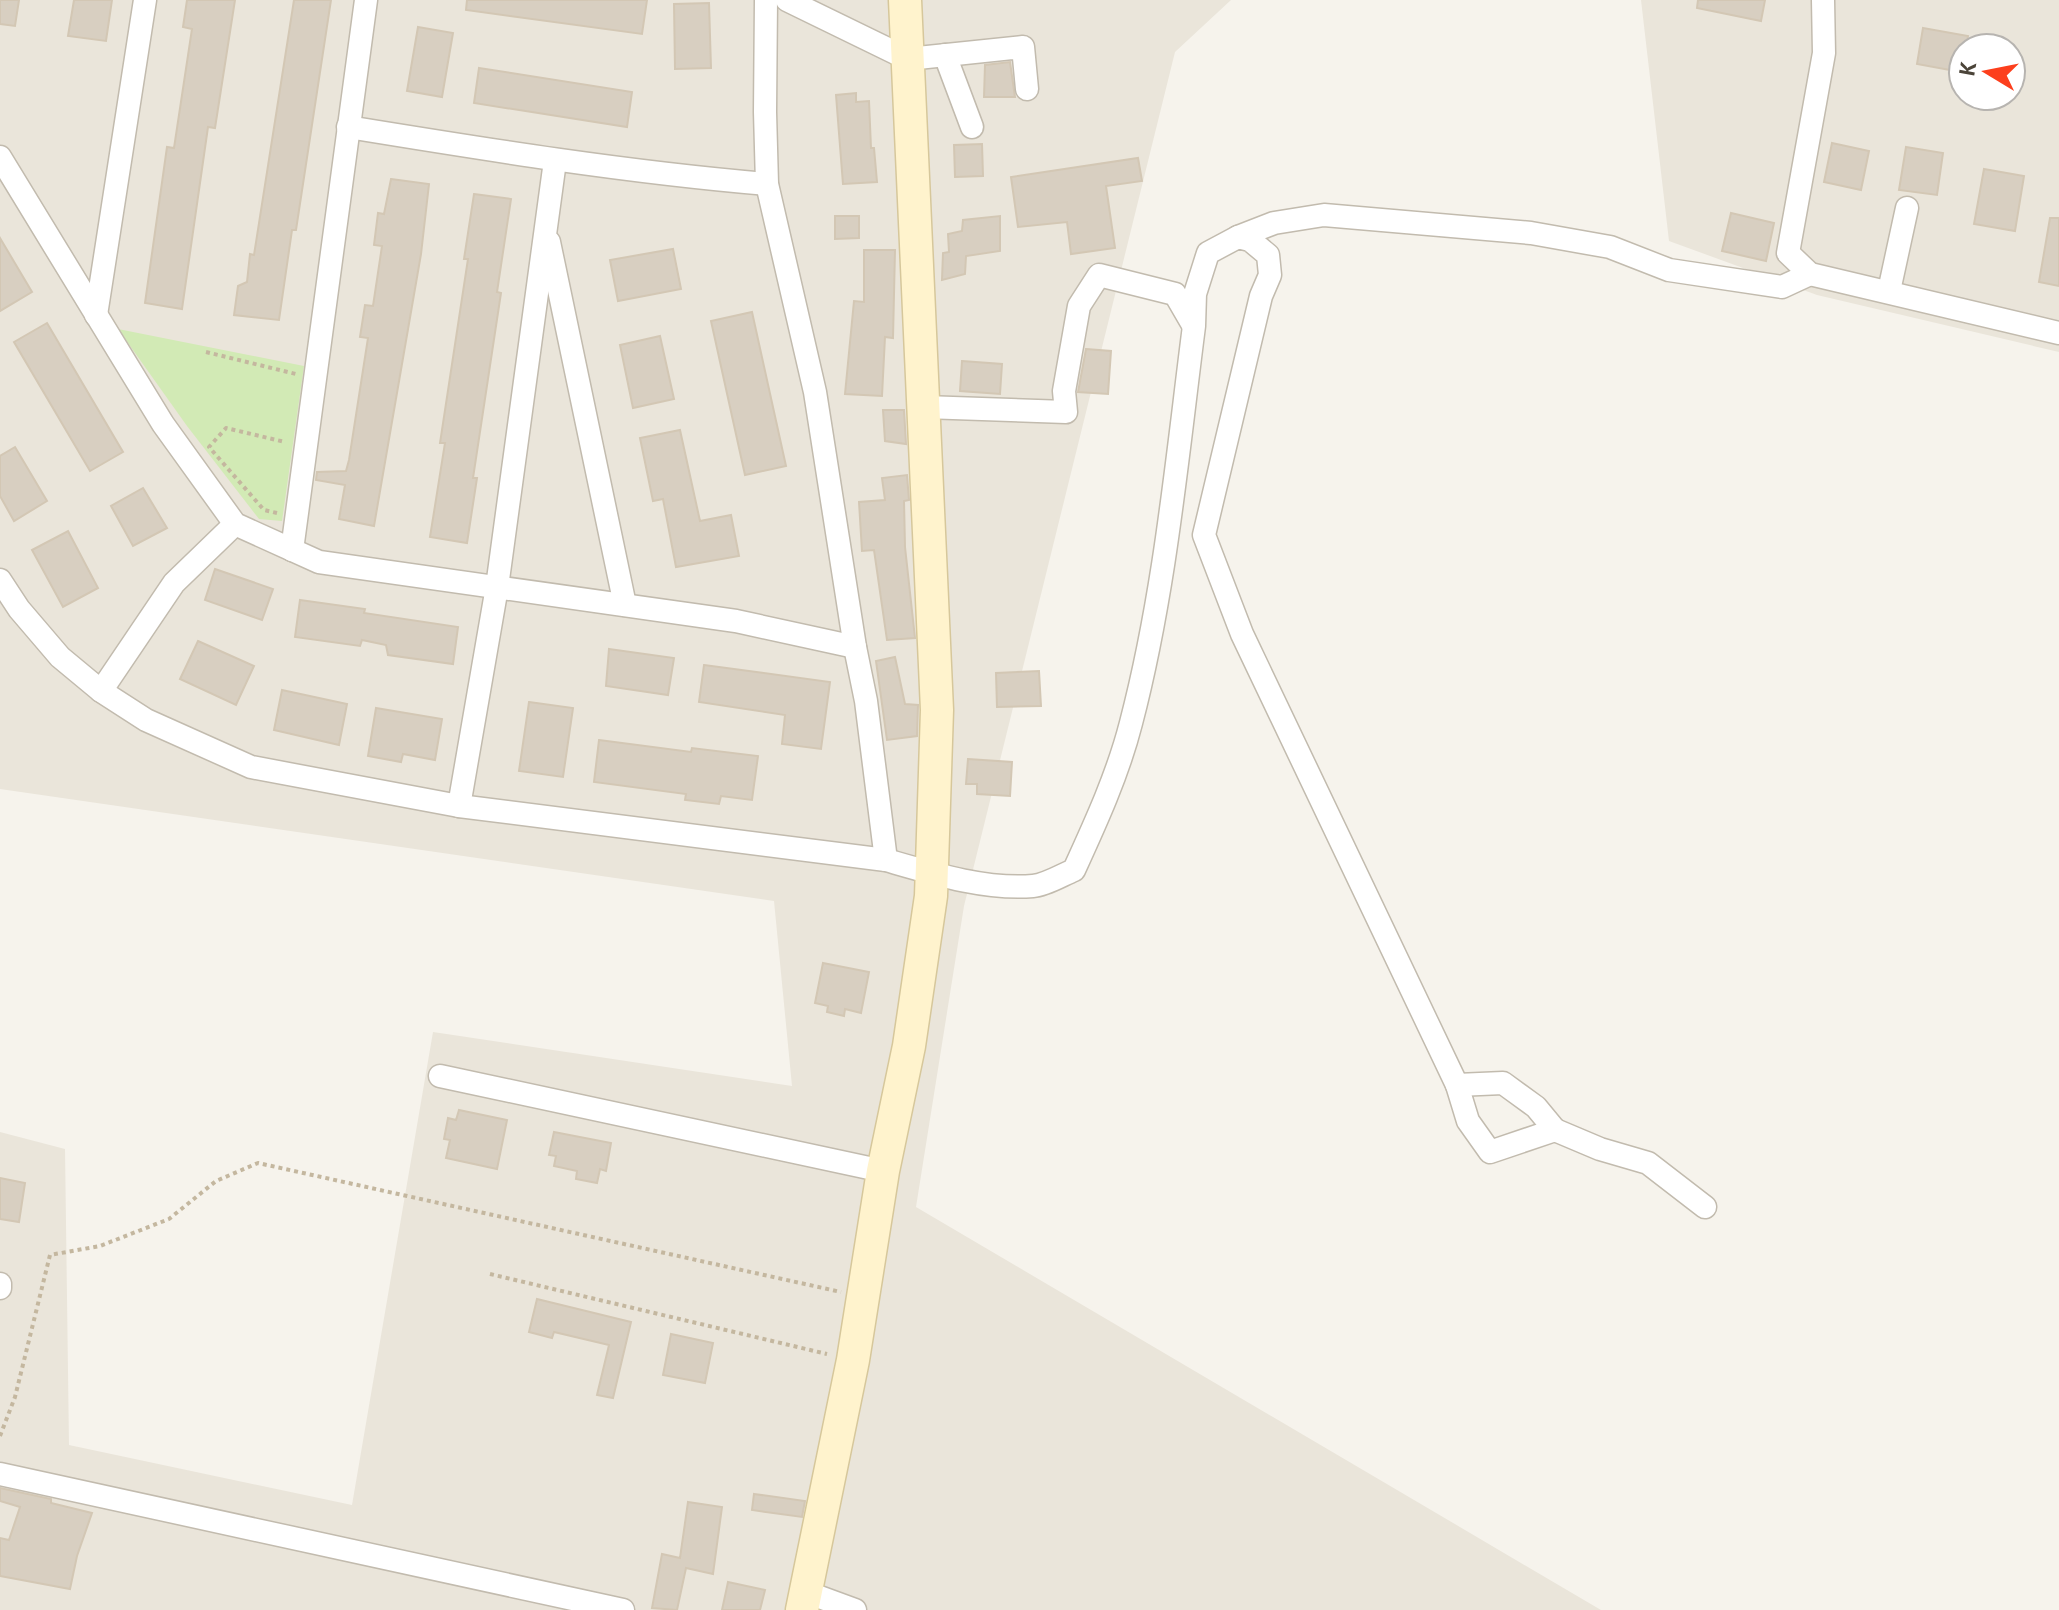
<svg xmlns="http://www.w3.org/2000/svg" width="2059" height="1610" font-family="'PT Sans',sans-serif">
<style>
.residential{fill:#eae5da;fill-rule:evenodd}
.green{fill:#d2eab5}
.building{fill:#d8cfc1;stroke:#d3c7b4;stroke-width:2}
.lines{fill:none;stroke-linecap:round;stroke-linejoin:round}
.street-casing{stroke:#c2bbae;stroke-width:25}
.secondary-casing{stroke:#d6c79b;stroke-width:35}
.path{stroke:#c4b79f;stroke-width:4;stroke-dasharray:4 4;stroke-linecap:butt}
.street{stroke:#fff;stroke-width:22}
.secondary{stroke:#fff3cd;stroke-width:32}
</style>
<rect width="100%" height="100%" fill="#f6f3ec"/>
<g class="residential">
<polygon points="0,0 1231,0 1175,52 964,906 916,1207 1601,1610 0,1610 0,1132 65,1149 69,1445 352,1505 433,1032 792,1086 774,901 0,789"/>
<path d="M1641 0H2059V352L1817 295 1669 241ZM1963 48H2011V96H1963Z"/>
</g>
<polygon class="green" points="118,329 304,366 282,521 259,519 187,426"/>
<g class="building">
<polygon points="0,0 19,0 15,26 0,24"/>
<polygon points="74,0 112,0 106,41 68,36"/>
<polygon points="187,0 235,0 215,128 208,127 182,309 145,303 167,147 174,148 192,29 183,27"/>
<polygon points="294,0 331,0 296,230 292,230 279,320 234,315 238,286 247,282 250,254 254,255"/>
<polygon points="467,0 647,0 642,34 466,10"/>
<polygon points="1698,0 1765,0 1761,21 1697,8"/>
<polygon points="709,3 711,68 675,69 674,4"/>
<polygon points="418,27 453,33 442,97 407,91"/>
<polygon points="1923,28 1968,36 1966,48 1963,48 1961,72 1917,64"/>
<polygon points="1010,62 1015,97 984,97 985,65"/>
<polygon points="479,68 632,92 627,127 474,103"/>
<polygon points="856,93 856,102 869,101 871,148 874,148 877,182 843,184 836,95"/>
<polygon points="1832,143 1869,151 1861,190 1824,182"/>
<polygon points="982,144 983,176 955,177 954,145"/>
<polygon points="1906,147 1943,153 1937,195 1899,190"/>
<polygon points="1138,158 1142,181 1106,186 1115,248 1071,254 1067,222 1018,227 1011,177"/>
<polygon points="1984,169 2024,176 2015,231 1974,224"/>
<polygon points="391,179 429,184 421,254 374,526 339,519 345,485 316,480 317,472 346,471 349,460 368,338 360,337 365,305 373,306 382,246 374,245 378,213 384,214"/>
<polygon points="474,194 511,199 497,292 501,293 473,478 477,478 467,543 430,537 445,443 440,443 468,259 464,259"/>
<polygon points="1731,213 1774,223 1766,261 1722,251"/>
<polygon points="835,216 859,216 859,238 835,239"/>
<polygon points="1000,216 1000,251 966,256 965,274 942,280 943,253 949,252 948,234 962,231 963,220"/>
<polygon points="2050,218 2059,218 2059,286 2039,282"/>
<polygon points="0,238 32,292 0,311"/>
<polygon points="673,249 681,289 618,301 610,260"/>
<polygon points="864,250 895,250 893,338 885,337 882,396 845,394 854,301 864,302"/>
<polygon points="752,312 786,466 745,475 711,321"/>
<polygon points="47,323 123,452 90,471 14,342"/>
<polygon points="660,336 674,399 633,408 620,345"/>
<polygon points="1086,349 1111,351 1108,394 1078,392"/>
<polygon points="962,361 1002,364 1000,394 960,391"/>
<polygon points="883,410 904,410 906,444 885,441"/>
<polygon points="680,430 700,521 731,515 739,556 676,567 663,499 653,501 640,438"/>
<polygon points="15,447 47,501 14,521 0,496 0,456"/>
<polygon points="907,475 909,500 904,501 905,547 915,638 887,640 874,550 862,551 859,502 885,500 882,478"/>
<polygon points="143,488 167,528 133,546 111,506"/>
<polygon points="68,531 98,588 63,607 32,550"/>
<polygon points="215,569 273,589 262,620 205,600"/>
<polygon points="300,600 365,609 364,613 458,627 453,664 388,655 386,645 362,640 360,646 295,637"/>
<polygon points="198,641 254,666 236,705 180,679"/>
<polygon points="609,649 674,658 668,695 606,686"/>
<polygon points="895,657 905,704 918,705 917,736 887,740 876,661"/>
<polygon points="704,665 830,682 821,749 782,744 785,715 699,702"/>
<polygon points="1039,671 1041,706 997,707 996,673"/>
<polygon points="282,690 347,704 339,745 274,730"/>
<polygon points="529,702 573,708 563,777 519,771"/>
<polygon points="376,708 442,719 435,760 403,754 401,762 368,756"/>
<polygon points="599,740 691,752 692,748 758,756 752,800 721,796 719,804 685,800 686,794 594,782"/>
<polygon points="968,759 1012,762 1010,796 977,794 977,784 966,784"/>
<polygon points="823,963 869,972 861,1013 845,1009 844,1016 827,1012 828,1006 815,1003"/>
<polygon points="459,1110 507,1120 497,1169 446,1158 450,1140 444,1139 448,1118 456,1120"/>
<polygon points="554,1132 611,1143 606,1171 600,1169 597,1183 576,1179 577,1171 554,1166 556,1156 549,1155"/>
<polygon points="0,1178 25,1183 19,1222 0,1219"/>
<polygon points="537,1299 631,1322 613,1398 597,1395 609,1345 554,1332 552,1338 529,1332"/>
<polygon points="671,1334 713,1343 705,1383 663,1375"/>
<polygon points="0,1488 51,1499 51,1503 92,1513 77,1556 70,1589 0,1576 0,1538 9,1540 20,1507 0,1501"/>
<polygon points="754,1494 805,1501 802,1517 752,1510"/>
<polygon points="688,1502 722,1507 713,1574 686,1568 677,1610 652,1608 662,1554 680,1558"/>
<polygon points="728,1582 765,1590 760,1610 722,1610"/>
</g>
<g class="lines">
<g class="street-casing">
<g id="street">
<polyline points="766,0 765,112 767,184 815,392 855,647 866,701 886,860"/>
<polyline points="787,0 908,59 1023,47 1027,89"/>
<polyline points="1823,0 1824,53 1788,253 1810,274 2059,333"/>
<polyline points="945,55 972,127"/>
<path d="M348 127C489 150 626 172 767 184"/>
<polyline points="0,157 163,424 235,524 319,562 736,621 855,647"/>
<polyline points="1238,237 1274,223 1324,215 1531,233 1610,247 1669,270 1782,287 1810,274"/>
<polyline points="549,242 625,605"/>
<polyline points="1889,291 1907,208"/>
<polyline points="96,315 145,0"/>
<polyline points="924,407 1066,412 1064,391 1079,306 1099,275 1175,294 1193,325"/>
<polyline points="292,550 366,0"/>
<path d="M0 580 19 609 60 657 101 691 146 720 251 767 459 806 886 860C931 873 985 890 1033 886 1046 885 1062 875 1074 870 1096 822 1118 774 1131 723 1165 593 1177 458 1194 326L1195 294 1208 253 1238 237 1250 240 1268 255 1270 275 1261 296 1204 535 1242 634 1457 1085 1503 1083 1536 1107 1555 1130"/>
<polyline points="101,691 174,583 235,524"/>
<polyline points="459,806 497,587 555,161"/>
<polyline points="440,1076 883,1171"/>
<polyline points="1457,1085 1468,1121 1490,1152 1555,1130 1600,1149 1648,1163 1705,1207"/>
<polyline points="0,1284 0,1288"/>
<polyline points="0,1474 623,1610"/>
<polyline points="806,1592 855,1610"/>
</g>
</g>
<g class="secondary-casing">
<polyline id="secondary" points="802,1610 853,1360 883,1171 909,1046 931,896 937,710 905,0"/>
</g>
<g class="path">
<polyline points="206,352 296,374"/>
<polyline points="277,513 264,510 209,447 226,428 285,442"/>
<polyline points="490,1274 827,1354"/>
<polyline points="0,1436 15,1397 50,1255 100,1246 169,1219 216,1181 258,1163 841,1292"/>
</g>
<use href="#street" class="street"/>
<use href="#secondary" class="secondary"/>
</g>
<g transform="translate(1987 72) rotate(280)"><circle r="38" fill="#ffffff" stroke="#b7b4b0" stroke-width="2"/>
<path d="M0-6L14 30L0 20L-14 30Z" fill="#fc3f1d"/>
<text y="-12" font-size="22" font-weight="bold" text-anchor="middle" fill="#4b4439">K</text>
</g>
</svg>
